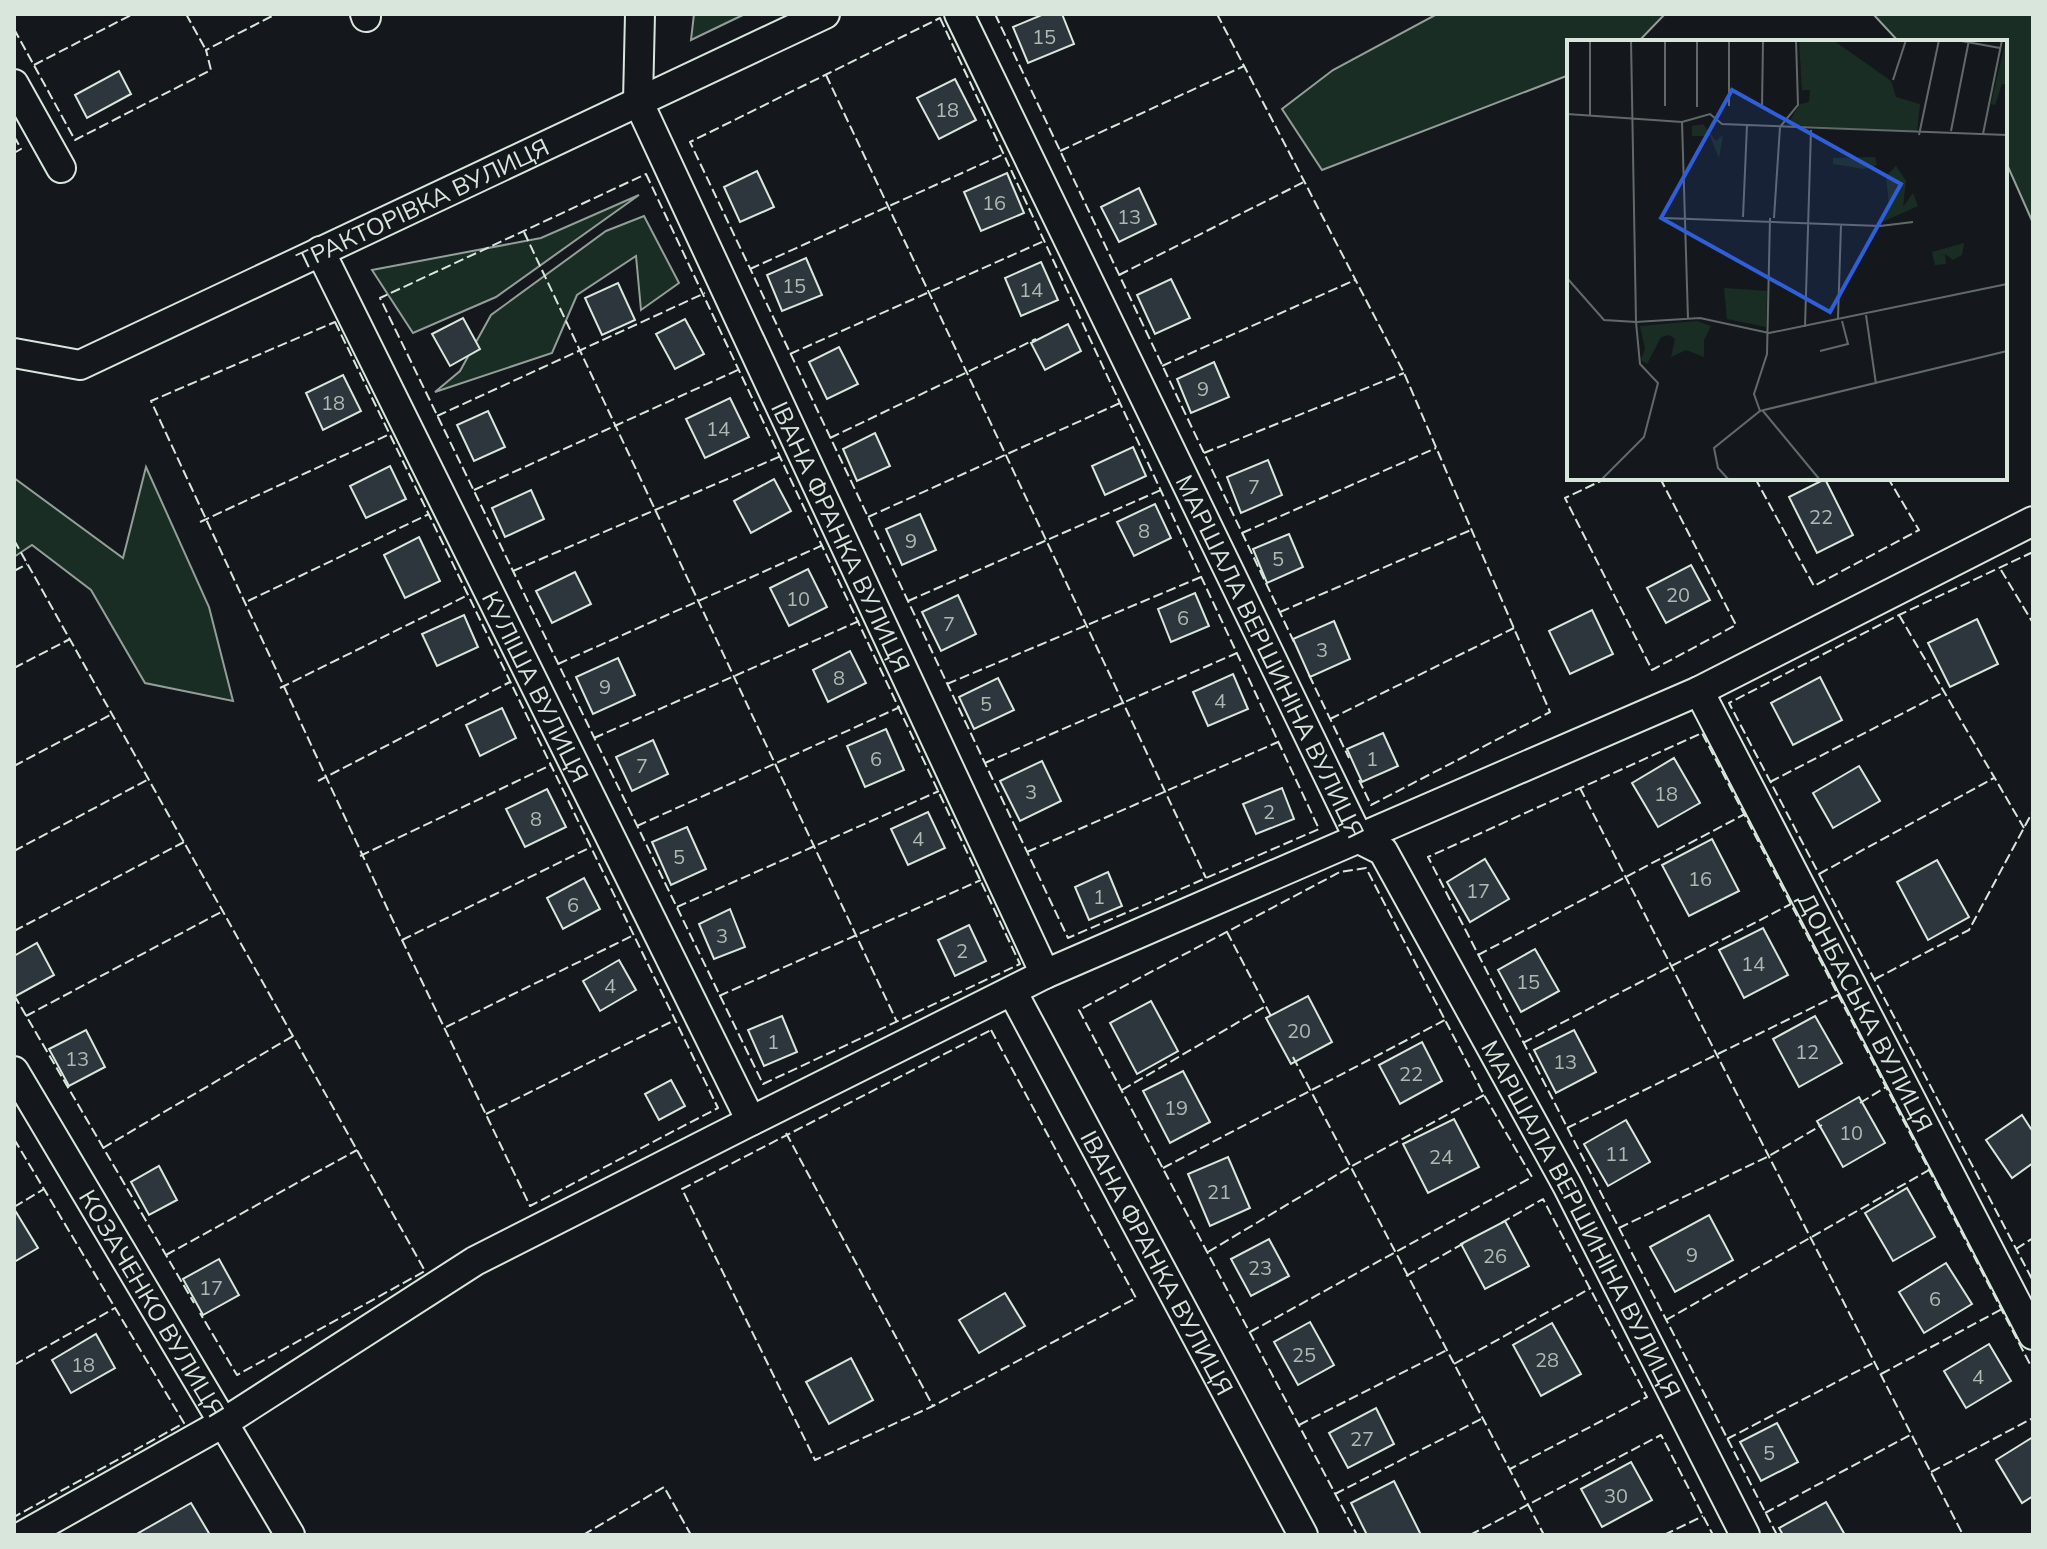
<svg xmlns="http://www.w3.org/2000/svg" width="2047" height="1549" font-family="Mulish,sans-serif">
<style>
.green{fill:#1a2d24;stroke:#939e99;stroke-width:2}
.building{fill:#2c363c;stroke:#d8e6dc;stroke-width:2}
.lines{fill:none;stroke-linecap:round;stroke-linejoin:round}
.minor-casing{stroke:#d8e6dc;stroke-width:32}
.minor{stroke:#14181c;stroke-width:28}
.fence{stroke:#d8e6dc;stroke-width:2;stroke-dasharray:10 4;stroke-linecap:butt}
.labels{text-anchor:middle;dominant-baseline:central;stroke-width:6;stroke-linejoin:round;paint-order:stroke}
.number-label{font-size:20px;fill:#adbab4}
.street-label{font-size:24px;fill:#d8e6dc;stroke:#14181c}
.inset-road{fill:none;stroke:#626a69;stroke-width:2}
.view{fill:#305dd8;fill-opacity:0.15;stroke:#305dd8;stroke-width:4}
.inset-edge{fill:none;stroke:#d8e6dc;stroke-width:4}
</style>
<rect width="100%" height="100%" fill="#14181c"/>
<g class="green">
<polygon points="694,14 745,14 691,40"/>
<polygon points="1437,14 1665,14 1638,42 1569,42 1569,75 1322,170 1282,109 1333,70"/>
<polygon points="1873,14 2033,14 2033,223 2005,160 2005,42 1899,42"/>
<polygon points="639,195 496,297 413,333 372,270 541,238"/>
<polygon points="644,216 679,283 641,310 636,256 577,295 552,353 435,392 460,371 491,315 606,231"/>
<polygon points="146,467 209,607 233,701 145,683 91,590 32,545 14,557 14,478 123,558"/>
</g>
<g class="building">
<polygon points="1044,14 1062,14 1074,44 1028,63 1013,27"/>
<polygon points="119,71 131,94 87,118 75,95"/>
<polygon points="955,79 976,120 939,139 917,98"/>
<polygon points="757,171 774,207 740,222 724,187"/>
<polygon points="1007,173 1024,213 981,231 964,192"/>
<polygon points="1139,188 1156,224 1119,242 1101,207"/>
<polygon points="806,258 822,295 782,311 767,275"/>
<polygon points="1041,262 1058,300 1021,316 1005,278"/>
<polygon points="1171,279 1190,318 1155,334 1137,295"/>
<polygon points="618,283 635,320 602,335 585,298"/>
<polygon points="463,318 480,349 450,366 432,334"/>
<polygon points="685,319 704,354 675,369 656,334"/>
<polygon points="1068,324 1081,351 1045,370 1031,343"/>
<polygon points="839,347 858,384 827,399 809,362"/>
<polygon points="1214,362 1229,397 1191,413 1177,379"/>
<polygon points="343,375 361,411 323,430 306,393"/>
<polygon points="730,398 749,437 705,458 686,419"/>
<polygon points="488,411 505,447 474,461 457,425"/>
<polygon points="875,433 890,466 857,481 843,449"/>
<polygon points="1133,447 1146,476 1105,495 1092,466"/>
<polygon points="1268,460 1282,495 1241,513 1227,477"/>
<polygon points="390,466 406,499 366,518 350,486"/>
<polygon points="774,479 791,511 751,533 734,501"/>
<polygon points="1825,479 1853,535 1817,553 1789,497"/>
<polygon points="531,490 544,519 505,537 492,508"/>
<polygon points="1155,504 1171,538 1134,556 1117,522"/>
<polygon points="920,514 936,550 902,565 886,529"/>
<polygon points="1289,534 1303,567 1267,583 1253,549"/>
<polygon points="419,537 440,581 405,598 384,555"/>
<polygon points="1691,565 1710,600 1666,623 1647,588"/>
<polygon points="808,569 827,607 789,626 770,588"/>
<polygon points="575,572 591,604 552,623 536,591"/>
<polygon points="1195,593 1209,626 1171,642 1158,609"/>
<polygon points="958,595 976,634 941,651 922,612"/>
<polygon points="1592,610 1613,654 1570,674 1549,631"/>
<polygon points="464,615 478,647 437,666 422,634"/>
<polygon points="1977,619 1998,664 1950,687 1928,643"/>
<polygon points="1334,621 1350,659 1310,677 1293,639"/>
<polygon points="850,651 866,683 828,702 813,670"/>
<polygon points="618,658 635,695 593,714 576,677"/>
<polygon points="1233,674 1248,709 1208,726 1193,692"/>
<polygon points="1820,677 1842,720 1793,745 1771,703"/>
<polygon points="998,678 1014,710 974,729 959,697"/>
<polygon points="502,708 516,738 480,756 466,725"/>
<polygon points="886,729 904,770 865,787 847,746"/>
<polygon points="1383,733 1398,766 1362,782 1347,749"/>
<polygon points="653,740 668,774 632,791 616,757"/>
<polygon points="1674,758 1700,803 1658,827 1632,783"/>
<polygon points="1042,761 1061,801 1020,821 1000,781"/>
<polygon points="1859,766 1880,801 1833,828 1813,793"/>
<polygon points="1282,788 1294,819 1256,834 1243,804"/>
<polygon points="547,789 566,827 525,847 506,809"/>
<polygon points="928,812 945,848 908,865 891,829"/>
<polygon points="687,827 706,869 671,885 652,842"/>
<polygon points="1712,839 1739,891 1689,916 1662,865"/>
<polygon points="1485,859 1509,899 1470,922 1447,882"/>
<polygon points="1937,860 1969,917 1928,940 1897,882"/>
<polygon points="1108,872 1122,906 1089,920 1075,887"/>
<polygon points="584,878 600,909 563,929 547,898"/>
<polygon points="730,909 745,947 714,959 699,924"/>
<polygon points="969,925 986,961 955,976 938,940"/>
<polygon points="1763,928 1788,975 1744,998 1719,950"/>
<polygon points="37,943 54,975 14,997 14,956"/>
<polygon points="1535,949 1559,991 1521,1012 1498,970"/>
<polygon points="619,960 636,990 600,1011 583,981"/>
<polygon points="1308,996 1332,1042 1291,1064 1266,1018"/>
<polygon points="1151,1001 1178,1051 1137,1074 1110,1023"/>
<polygon points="782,1016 797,1052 764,1066 748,1030"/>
<polygon points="1815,1016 1842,1063 1799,1087 1773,1039"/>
<polygon points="86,1030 105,1067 69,1086 49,1049"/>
<polygon points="1574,1030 1596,1072 1556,1093 1534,1050"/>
<polygon points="1422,1042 1442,1081 1400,1104 1379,1065"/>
<polygon points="1183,1071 1210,1122 1170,1143 1143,1091"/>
<polygon points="671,1080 685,1106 659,1120 645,1094"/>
<polygon points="1859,1097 1885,1143 1843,1167 1817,1121"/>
<polygon points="2022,1115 2033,1132 2033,1163 2012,1178 1986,1140"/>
<polygon points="1454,1119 1479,1167 1428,1193 1403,1144"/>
<polygon points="1626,1120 1650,1162 1608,1186 1584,1144"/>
<polygon points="1228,1157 1250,1208 1210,1226 1188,1174"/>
<polygon points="159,1166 177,1200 149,1215 131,1182"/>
<polygon points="1907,1188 1935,1237 1893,1261 1865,1213"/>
<polygon points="16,1212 38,1248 14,1262 14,1213"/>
<polygon points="1709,1215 1733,1260 1675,1292 1650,1247"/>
<polygon points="1505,1221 1529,1266 1485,1289 1461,1244"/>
<polygon points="1269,1239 1289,1276 1251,1296 1231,1259"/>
<polygon points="219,1259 239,1295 203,1315 183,1279"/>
<polygon points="1946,1263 1972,1304 1924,1333 1899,1292"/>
<polygon points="1005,1293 1025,1326 979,1353 959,1320"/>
<polygon points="1310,1322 1334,1365 1298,1385 1274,1342"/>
<polygon points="1552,1323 1581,1374 1541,1396 1513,1345"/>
<polygon points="96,1334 115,1368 71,1393 52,1360"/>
<polygon points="1989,1344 2011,1381 1966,1408 1944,1371"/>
<polygon points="851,1358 873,1400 829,1424 806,1382"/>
<polygon points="1376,1408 1394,1444 1348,1468 1329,1433"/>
<polygon points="1777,1423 1798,1462 1761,1481 1740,1442"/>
<polygon points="2033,1437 2033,1496 2022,1503 1996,1460"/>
<polygon points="1631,1462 1652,1500 1602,1527 1581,1489"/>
<polygon points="1394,1481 1421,1535 1367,1535 1351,1503"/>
<polygon points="1826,1502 1845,1535 1783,1535 1779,1528"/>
<polygon points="191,1503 210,1535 135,1535"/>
</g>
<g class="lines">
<g class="minor-casing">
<g id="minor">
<polyline points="365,14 366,17"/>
<path id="s1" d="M640 14 638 101 1045 974"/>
<path id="s2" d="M959 14 1359 839 1383 851 1567 1185 1745 1535"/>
<polyline points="14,84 61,168"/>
<path id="s3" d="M320 251 751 1121"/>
<path id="s4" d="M14 353 80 365 825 14"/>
<path id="s5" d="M1699 691 2033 1335"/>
<path id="s6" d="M1012 991 1303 1535"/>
<path id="s7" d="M14 1071 290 1535"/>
<polyline points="24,1535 223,1423 475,1261 751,1121 1045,974 1699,691 2033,521"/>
</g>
</g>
<use href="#minor" class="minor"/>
<g class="fence">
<polyline points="186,14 206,50"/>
<polyline points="995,14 1294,642"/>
<polyline points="1217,14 1404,373 1550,712 1371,805 1359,780"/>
<polygon points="940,18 1319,829 1068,938 690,142"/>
<polyline points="14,29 75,140 211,70 206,50 276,14"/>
<polyline points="34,65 133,14"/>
<polyline points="826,75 1206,878"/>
<polyline points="14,136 21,149 14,153"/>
<polyline points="1060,151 1244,66"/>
<polygon points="646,174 1020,964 763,1084 380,298"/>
<polyline points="524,232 897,1022"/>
<polyline points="750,269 1004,154"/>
<polyline points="1119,275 1304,182"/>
<polygon points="335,322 718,1108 530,1206 402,940 151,401"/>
<polyline points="790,354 1044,241"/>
<polyline points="1162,366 1355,280"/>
<polyline points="437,416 705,293"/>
<polyline points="830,438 1036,339"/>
<polyline points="1204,453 1404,373"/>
<polyline points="1607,478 1565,498 1652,670 1736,625 1660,478"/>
<polyline points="1755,478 1814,586 1919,530 1888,478"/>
<polyline points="474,490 740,369"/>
<polyline points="868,517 1120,403"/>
<polyline points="200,522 390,434"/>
<polyline points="1242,533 1436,448"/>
<polyline points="14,540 425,1271 237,1375 200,1313"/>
<polyline points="2033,552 1899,615 1729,703 2033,1281"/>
<polyline points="2001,570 2033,623"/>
<polyline points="14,571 27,564"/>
<polyline points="513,571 781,456"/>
<polyline points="248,601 429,514"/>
<polyline points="908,601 1161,490"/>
<polyline points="1280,612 1471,530"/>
<polyline points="1899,615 2024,828"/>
<polyline points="558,664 823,545"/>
<polyline points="14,668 70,639"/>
<polyline points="1309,675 1349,758"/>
<polyline points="947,684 1201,577"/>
<polyline points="280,688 468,595"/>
<polyline points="1330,719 1514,628"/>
<polyline points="594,738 859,621"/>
<polyline points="985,763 1237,653"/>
<polyline points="14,766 112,714"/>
<polyline points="318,781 510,682"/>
<polyline points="1770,782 1944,692"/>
<polyline points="1580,788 1963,1535"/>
<polyline points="637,826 900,707"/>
<polyline points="14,851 149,779"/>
<polyline points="1027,852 1278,742"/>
<polyline points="360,856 551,765"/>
<polyline points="1819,874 1994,778"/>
<polyline points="677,907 939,791"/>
<polyline points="14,931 184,842"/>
<polyline points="1227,932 1272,1018"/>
<polyline points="402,940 591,847"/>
<polyline points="1478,955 1745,814"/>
<polyline points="1875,979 1969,930 2033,811"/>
<polyline points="14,995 194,1303"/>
<polyline points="719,996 981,880"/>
<polyline points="26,1016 223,911"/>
<polyline points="446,1027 634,935"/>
<polygon points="991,1030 1136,1298 933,1406 815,1460 682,1189"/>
<polyline points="1523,1043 1791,904"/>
<polyline points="1293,1057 1544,1535"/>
<polyline points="1122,1090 1266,1006"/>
<polyline points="1860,1103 1886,1087"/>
<polyline points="486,1114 675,1020"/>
<polyline points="1567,1128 1838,995"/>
<polyline points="786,1133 933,1406"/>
<polyline points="14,1139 184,1423 14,1517"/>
<polyline points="103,1148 293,1036"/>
<polyline points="1163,1168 1445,1020"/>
<polyline points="14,1207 44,1189"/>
<polyline points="1501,1223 1543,1199 1647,1397 1510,1469"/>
<polyline points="1619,1228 1769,1156 1822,1125"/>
<polyline points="2016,1249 2033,1238"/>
<polyline points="1208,1252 1350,1167 1484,1095"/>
<polyline points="166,1255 357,1150"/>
<polyline points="1406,1276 1466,1242"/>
<polyline points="1666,1320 1929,1170"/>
<polyline points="1250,1332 1532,1177 1484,1095 1366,868 1340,872 1079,1010 1357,1535"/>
<polyline points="1454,1364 1591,1288"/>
<polyline points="14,1365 115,1308"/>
<polyline points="1881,1374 2002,1309"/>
<polyline points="1299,1425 1447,1350"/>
<polyline points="1727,1439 1875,1362"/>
<polyline points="1931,1472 2033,1418"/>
<polyline points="1335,1494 1483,1418"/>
<polyline points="1765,1513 1912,1434"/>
<polyline points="583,1535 664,1487 691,1535"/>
<polyline points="1470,1535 1661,1435 1713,1535"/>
<polyline points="1664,1535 1703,1516"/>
<polyline points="1777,1535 1428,857 1702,733 2033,1370"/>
</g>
</g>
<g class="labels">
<g class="number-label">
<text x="1044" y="36">15</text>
<text x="947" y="109">18</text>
<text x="994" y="202">16</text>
<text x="1129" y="216">13</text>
<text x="794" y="285">15</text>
<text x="1031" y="289">14</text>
<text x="1203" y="388">9</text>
<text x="333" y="402">18</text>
<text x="718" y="428">14</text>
<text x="1254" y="486">7</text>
<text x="1821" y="516">22</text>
<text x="1144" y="530">8</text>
<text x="911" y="540">9</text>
<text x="1278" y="558">5</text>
<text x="1678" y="594">20</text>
<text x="798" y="598">10</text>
<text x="1183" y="617">6</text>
<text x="949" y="623">7</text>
<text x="1322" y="649">3</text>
<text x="839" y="677">8</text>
<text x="605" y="686">9</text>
<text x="1220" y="700">4</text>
<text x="986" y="703">5</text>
<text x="876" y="758">6</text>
<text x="1372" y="758">1</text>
<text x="642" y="765">7</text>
<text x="1031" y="791">3</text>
<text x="1666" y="793">18</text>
<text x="1269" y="811">2</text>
<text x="536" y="818">8</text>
<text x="918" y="838">4</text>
<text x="679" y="856">5</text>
<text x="1700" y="878">16</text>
<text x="1478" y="890">17</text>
<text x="1099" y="896">1</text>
<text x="573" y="904">6</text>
<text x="722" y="935">3</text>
<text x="962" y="950">2</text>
<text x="1753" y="963">14</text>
<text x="1528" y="981">15</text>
<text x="610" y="985">4</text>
<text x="1299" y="1030">20</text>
<text x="773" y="1041">1</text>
<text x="1807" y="1051">12</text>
<text x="77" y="1058">13</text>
<text x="1565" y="1061">13</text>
<text x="1411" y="1073">22</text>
<text x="1176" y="1107">19</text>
<text x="1851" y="1132">10</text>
<text x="1617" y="1153">11</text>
<text x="1441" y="1156">24</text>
<text x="1219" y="1191">21</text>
<text x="1692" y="1254">9</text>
<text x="1495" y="1255">26</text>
<text x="1260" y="1267">23</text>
<text x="211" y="1287">17</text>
<text x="1935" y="1298">6</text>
<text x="1304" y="1354">25</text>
<text x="1547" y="1359">28</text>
<text x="83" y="1364">18</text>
<text x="1978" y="1376">4</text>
<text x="1362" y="1438">27</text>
<text x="1769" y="1452">5</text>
<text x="1616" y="1495">30</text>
</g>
<g class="street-label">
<text stroke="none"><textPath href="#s4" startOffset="446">ТРАКТОРІВКА ВУЛИЦЯ</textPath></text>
<text stroke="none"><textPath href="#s1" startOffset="568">ІВАНА ФРАНКА ВУЛИЦЯ</textPath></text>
<text stroke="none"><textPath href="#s2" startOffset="714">МАРШАЛА ВЕРШИНІНА ВУЛИЦЯ</textPath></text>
<text stroke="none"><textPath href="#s3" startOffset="486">КУЛІША ВУЛИЦЯ</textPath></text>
<text stroke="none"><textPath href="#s5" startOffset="362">ДОНБАСЬКА ВУЛИЦЯ</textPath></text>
<text stroke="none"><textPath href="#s2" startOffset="1362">МАРШАЛА ВЕРШИНІНА ВУЛИЦЯ</textPath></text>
<text stroke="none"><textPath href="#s6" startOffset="308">ІВАНА ФРАНКА ВУЛИЦЯ</textPath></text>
<text stroke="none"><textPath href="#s7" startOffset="270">КОЗАЧЕНКО ВУЛИЦЯ</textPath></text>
</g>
</g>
<g transform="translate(1567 40)">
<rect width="440" height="440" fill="#14181c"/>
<path d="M232 0H266L324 41 329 57 353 64 350 92 220 85 233 64 242 62 243 50H235ZM438 4 440 44H435L428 65 424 64ZM136 84 149 101 156 95 152 118 143 96H125V86ZM308 117 310 125 297 129 266 124V118ZM329 126 339 141 336 167 346 153 351 166 313 183 322 166 319 136ZM397 203 395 215 386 220 378 214 379 224 368 225 365 212ZM157 248 200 251 199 287 160 279ZM130 281 144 286 137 300V317L119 310 104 317 108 299 102 295 94 297 80 324 74 320 78 309 73 286Z" fill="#1a2d24"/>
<path class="inset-road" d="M23 0V75M64 0 69 282 133 278 202 293 440 244M98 0V66M130 0V67M162 0V66M389 0 433 8M326 40 339 0M195 68 196 0M0 74 115 82 143 74 155 84 440 95M115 82 121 279M384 91 402 0M416 94 435 0M352 95 372 0M176 177 180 85M96 178 313 186 346 182M207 178 213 87 231 65 229 0M0 238 37 280 69 282 73 324 91 343 77 397 34 440M299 275 309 344M271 278 274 185M238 287 244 90M253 311 281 304 275 281M193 371 187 354 200 314 203 178M196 371 253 440M162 440 151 428 147 408 193 371 440 311"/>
<path class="view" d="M165 50 334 144 263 272 94 178Z"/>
<rect width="440" height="440" class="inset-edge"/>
</g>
<rect width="2047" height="1549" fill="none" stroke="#d8e6dc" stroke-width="32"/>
</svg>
